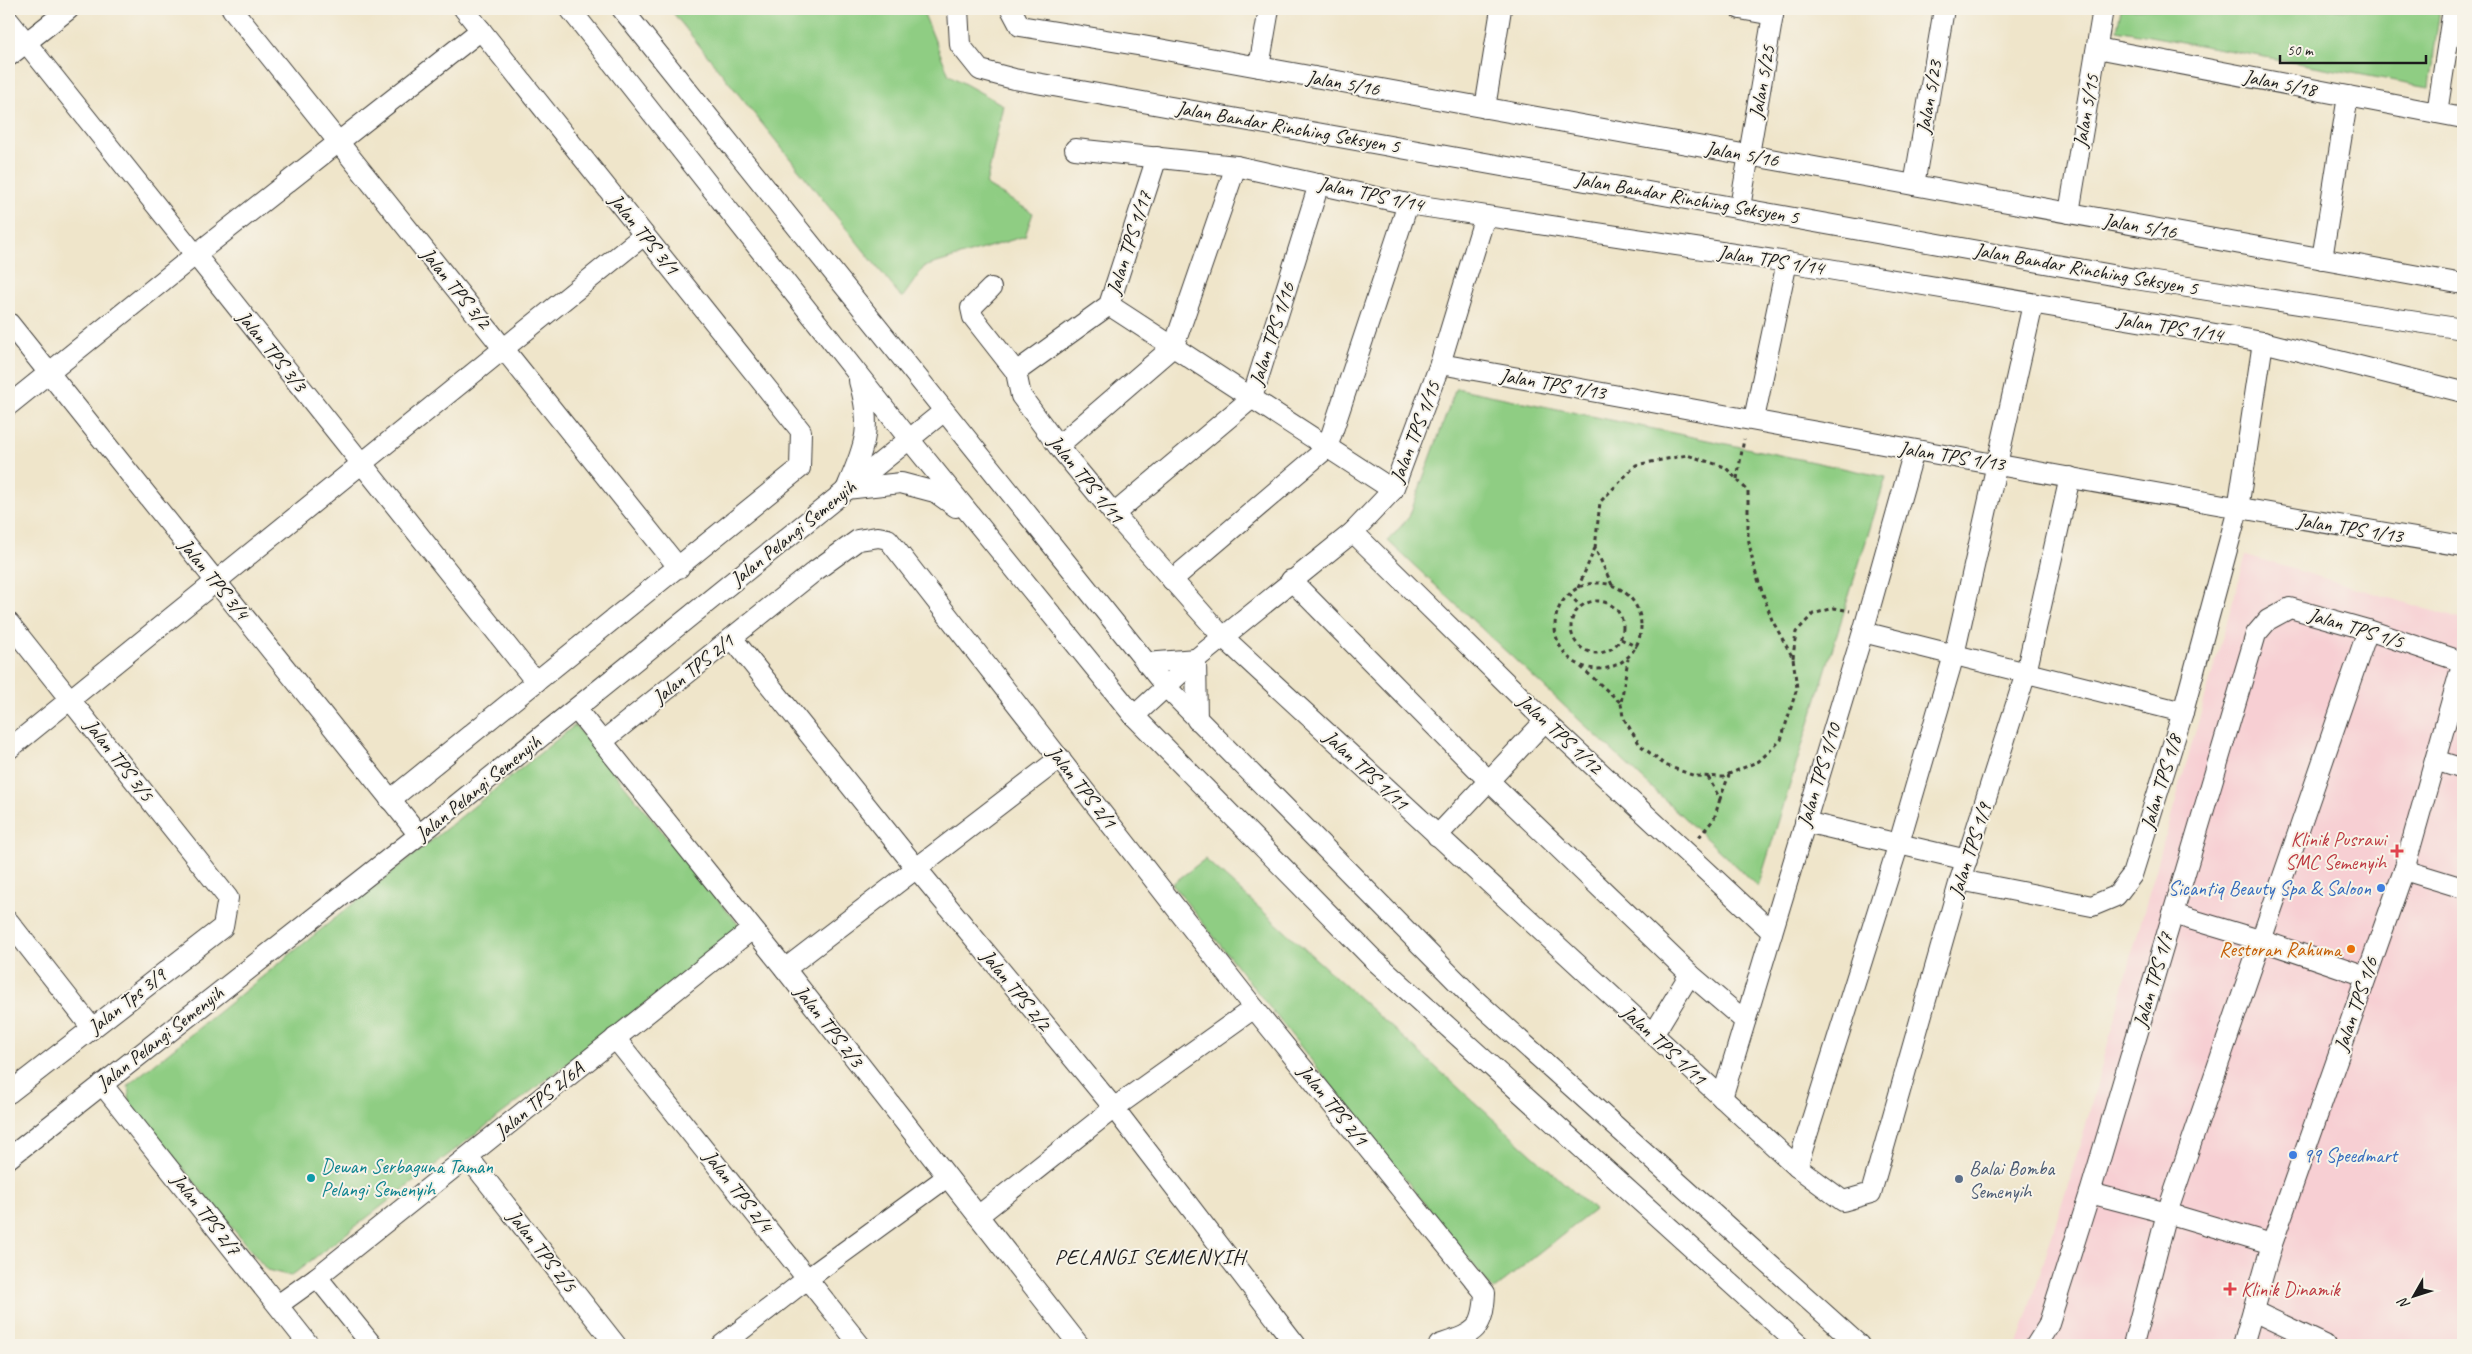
<svg xmlns="http://www.w3.org/2000/svg" width="2472" height="1354" font-family="Caveat,sans-serif">
<style>
.built{fill:#f7cfd3}
.green{fill:#8fcd83;stroke:#567450}
.lines{fill:none;stroke-linecap:round;stroke-linejoin:round}
.minor-casing{stroke:#3c3a36;stroke-width:22}
.path{stroke:#3c3a36;stroke-width:3;stroke-dasharray:4 4;stroke-linecap:butt}
.minor{stroke:#fff;stroke-width:20}
.health-dot{fill:#e0444e;stroke:#f7f3e8;stroke-width:2}
.shop-dot{fill:#3f7fe0;stroke:#f7f3e8;stroke-width:2}
.food-dot{fill:#e8710a;stroke:#f7f3e8;stroke-width:2}
.culture-dot{fill:#0f9aa8;stroke:#f7f3e8;stroke-width:2}
.service-dot{fill:#5c6f8a;stroke:#f7f3e8;stroke-width:2}
.labels{text-anchor:middle;dominant-baseline:central;stroke-width:4;stroke-linejoin:round;paint-order:stroke}
.street-label{font-size:20px;fill:#1c1c1c;stroke:#f7f3e8}
.health-label{font-size:20px;fill:#be3a42;stroke:#f7f3e8;text-anchor:end}
.shop-label{font-size:20px;fill:#366cbe;stroke:#f7f3e8;text-anchor:end}
.food-label{font-size:20px;fill:#c56008;stroke:#f7f3e8;text-anchor:end}
.culture-label{font-size:20px;fill:#0d838f;stroke:#f7f3e8;text-anchor:start}
.service-label{font-size:20px;fill:#4e5e75;stroke:#f7f3e8;text-anchor:start}
.quarter-label{font-size:22px;letter-spacing:1px;fill:#1c1c1c;stroke:#f7f3e8}
</style>
<rect width="100%" height="100%" fill="#f7f3e8"/>
<filter id="ink" filterUnits="userSpaceOnUse"><feTurbulence type="fractalNoise" baseFrequency=".02" numOctaves="2"/><feDisplacementMap in="SourceGraphic" scale="10" xChannelSelector="R" yChannelSelector="G"/><feConvolveMatrix kernelMatrix="1 2 1 2 8 2 1 2 1" color-interpolation-filters="sRGB"/></filter>
<filter id="wash" filterUnits="userSpaceOnUse"><feTurbulence type="fractalNoise" baseFrequency=".0096" numOctaves="4" result="noise"/><feDisplacementMap in="SourceGraphic" scale="20" xChannelSelector="R" yChannelSelector="G"/><feGaussianBlur stdDeviation="1.12" result="paint"/><feColorMatrix in="noise" values="0 0 0 0 0 0 0 0 0 0 0 0 0 0 0 0 0 1.4 0 .05"/><feComposite in="paint" operator="in"/></filter>
<g filter="url(#wash)">
<rect width="100%" height="100%" fill="#efe5ca"/>
<polygon class="built" points="2246,555 2463,620 2463,1345 2018,1345 2083,1135 2140,925"/>
<g class="green">
<polygon points="670,9 922,9 949,75 1003,105 986,185 1033,213 1025,236 924,267 902,298"/>
<polygon points="2121,9 2440,9 2429,87 2117,30"/>
<polygon points="1456,388 1886,477 1758,887 1388,541 1409,517"/>
<polygon points="575,725 742,929 291,1276 267,1270 130,1104 128,1085"/>
<polygon points="1205,859 1594,1210 1493,1290 1172,884"/>
</g>
</g>
<g filter="url(#ink)">
<g class="lines">
<g class="minor-casing">
<g id="minor">
<polyline points="232,9 679,568"/>
<polyline points="570,9 909,439 1134,716 1373,959 1799,1345"/>
<polyline points="622,9 1166,687 1472,997 1859,1345"/>
<polyline points="958,9 960,45 980,70 1014,79 2135,279 2463,329"/>
<polyline points="1011,9 1020,26 1143,46 2463,284"/>
<polyline points="1740,9 1773,15"/>
<polyline points="9,21 536,682"/>
<polyline points="2097,48 2463,118"/>
<polyline points="9,56 69,9"/>
<polyline points="1259,67 1269,9"/>
<polyline points="1485,108 1501,9"/>
<polyline points="2437,113 2453,9"/>
<polyline points="1075,149 1236,166 1408,204 1787,262 2263,342 2463,392"/>
<polyline points="1914,185 1944,9"/>
<polyline points="1740,207 1774,9"/>
<polyline points="2069,213 2103,9"/>
<polyline points="2322,259 2348,96"/>
<polyline points="991,288 971,308 973,317 1016,372 1021,396 1058,446 1114,514 1222,636 1797,1167 1843,1201 1871,1193 1960,880 2026,673 2070,477"/>
<polyline points="1109,305 1393,490"/>
<polyline points="9,323 419,835"/>
<path d="M1440 364C1781 424 2121 490 2463 546"/>
<polyline points="1016,372 1109,305 1157,157"/>
<polyline points="9,405 195,255 481,30"/>
<polyline points="1754,419 1787,262"/>
<polyline points="1058,446 1174,346 1236,166"/>
<path d="M848 485C866 444 872 426 859 381"/>
<polyline points="846,489 901,483 935,492 956,507"/>
<polyline points="1114,514 1252,398 1319,184"/>
<polyline points="1353,532 1545,721 1772,932"/>
<polyline points="1172,580 1327,448 1408,204"/>
<polyline points="1291,580 1489,781 1690,974 1653,1035"/>
<polyline points="9,623 228,898 223,927 9,1093"/>
<polyline points="1863,632 2183,712"/>
<polyline points="732,638 917,869 1114,1108 1296,1345"/>
<polyline points="1196,659 1197,720"/>
<polyline points="1146,663 1196,659"/>
<polyline points="576,709 785,969 1079,1345"/>
<polyline points="1134,716 1196,659 1353,532 1393,490 1440,364 1485,216"/>
<path d="M603 741 815 571 858 540 878 537 888 539 1254 1008 1485 1293C1483 1332 1474 1333 1439 1345"/>
<polyline points="9,749 644,235"/>
<polyline points="2435,760 2463,769"/>
<polyline points="390,800 800,468 801,431 464,9"/>
<polyline points="1805,822 1967,860"/>
<polyline points="1437,836 1545,721"/>
<polyline points="2404,870 2463,888"/>
<polyline points="1960,880 2092,906 2116,896 2132,875 2183,712 2238,509 2263,342"/>
<polyline points="2173,914 2263,941 2366,976"/>
<polyline points="9,922 92,1028"/>
<polyline points="785,969 1060,758"/>
<polyline points="1690,974 1745,1021"/>
<polyline points="615,1038 860,1345"/>
<polyline points="102,1084 309,1345"/>
<polyline points="1722,1098 1863,632 1914,451"/>
<polyline points="468,1157 616,1345"/>
<polyline points="9,1158 419,835 943,412"/>
<polyline points="1797,1167 1899,843 1954,655 2033,304"/>
<polyline points="2090,1193 2167,1213 2272,1244"/>
<polyline points="978,1216 1114,1108 1254,1008"/>
<polyline points="317,1277 372,1345"/>
<polyline points="278,1305 317,1277 751,930"/>
<polyline points="2253,1311 2325,1345"/>
<polyline points="722,1345 807,1279 947,1177"/>
<polyline points="2036,1345 2048,1326 2090,1193 2256,634 2268,620 2290,608 2368,630 2463,662"/>
<polyline points="2133,1345 2167,1213 2368,630"/>
<polyline points="2243,1345 2272,1244 2404,870 2463,661"/>
</g>
</g>
<g class="path">
<polyline points="1737,479 1744,439"/>
<polyline points="1595,548 1600,502 1636,465 1687,455 1725,467 1748,491 1748,537 1754,568 1772,620 1793,658 1797,688 1781,740 1759,761 1729,774 1724,777 1695,776 1665,765 1640,745 1623,717 1621,703"/>
<circle cx="1598" cy="626" r="43"/>
<polyline points="1578,588 1595,548 1612,585"/>
<polyline points="1569,594 1580,606"/>
<circle cx="1597" cy="627" r="26"/>
<polyline points="1621,639 1637,647"/>
<polyline points="1793,658 1796,632 1813,614 1834,608 1850,611"/>
<polyline points="1581,667 1621,703 1628,659"/>
<polyline points="1708,777 1720,799 1729,775"/>
<polyline points="1699,837 1714,819 1720,799"/>
</g>
<use href="#minor" class="minor"/>
</g>
</g>
<g class="health-dot">
<path d="M2394.5 843.5h5v5h5v5h-5v5h-5v-5h-5v-5h5z"/>
<path d="M2227.5 1281.5h5v5h5v5h-5v5h-5v-5h-5v-5h5z"/>
</g>
<g class="shop-dot">
<circle cx="2381" cy="888" r="5"/>
<circle cx="2293" cy="1155" r="5"/>
</g>
<circle class="food-dot" cx="2351" cy="949" r="5"/>
<circle class="culture-dot" cx="311" cy="1178" r="5"/>
<circle class="service-dot" cx="1959" cy="1179" r="5"/>
<g class="labels">
<g class="street-label">
<text transform="translate(1762 82) rotate(-80)">Jalan 5/25</text>
<text transform="translate(1343 83) rotate(10)">Jalan 5/16</text>
<text transform="translate(2280 83) rotate(11)">Jalan 5/18</text>
<text transform="translate(1929 97) rotate(-80)">Jalan 5/23</text>
<text transform="translate(2086 111) rotate(-80)">Jalan 5/15</text>
<text transform="translate(1288 127) rotate(10)">Jalan Bandar Rinching Seksyen 5</text>
<text transform="translate(1742 154) rotate(10)">Jalan 5/16</text>
<text transform="translate(1371 194) rotate(12)">Jalan TPS 1/14</text>
<text transform="translate(1687 198) rotate(10)">Jalan Bandar Rinching Seksyen 5</text>
<text transform="translate(2140 226) rotate(10)">Jalan 5/16</text>
<text transform="translate(644 234) rotate(51)">Jalan TPS 3/1</text>
<text transform="translate(1129 243) rotate(-72)">Jalan TPS 1/17</text>
<text transform="translate(1771 260) rotate(9)">Jalan TPS 1/14</text>
<text transform="translate(2086 269) rotate(10)">Jalan Bandar Rinching Seksyen 5</text>
<text transform="translate(456 288) rotate(51)">Jalan TPS 3/2</text>
<text transform="translate(2170 327) rotate(9)">Jalan TPS 1/14</text>
<text transform="translate(1272 334) rotate(-72)">Jalan TPS 1/16</text>
<text transform="translate(272 351) rotate(51)">Jalan TPS 3/3</text>
<text transform="translate(1553 384) rotate(10)">Jalan TPS 1/13</text>
<text transform="translate(1415 432) rotate(-69)">Jalan TPS 1/15</text>
<text transform="translate(1952 456) rotate(9)">Jalan TPS 1/13</text>
<text transform="translate(1086 479) rotate(51)">Jalan TPS 1/11</text>
<text transform="translate(2350 528) rotate(9)">Jalan TPS 1/13</text>
<text transform="translate(793 533) rotate(-39)">Jalan Pelangi Semenyih</text>
<text transform="translate(214 579) rotate(51)">Jalan TPS 3/4</text>
<text transform="translate(2356 628) rotate(17)">Jalan TPS 1/5</text>
<text transform="translate(693 669) rotate(-39)">Jalan TPS 2/1</text>
<text transform="translate(1560 734) rotate(43)">Jalan TPS 1/12</text>
<text transform="translate(119 760) rotate(52)">Jalan TPS 3/5</text>
<text transform="translate(1366 770) rotate(43)">Jalan TPS 1/11</text>
<text transform="translate(1819 775) rotate(-73)">Jalan TPS 1/10</text>
<text transform="translate(2161 782) rotate(-73)">Jalan TPS 1/8</text>
<text transform="translate(1082 787) rotate(52)">Jalan TPS 2/1</text>
<text transform="translate(478 788) rotate(-39)">Jalan Pelangi Semenyih</text>
<text transform="translate(1970 850) rotate(-72)">Jalan TPS 1/9</text>
<text transform="translate(2153 980) rotate(-74)">Jalan TPS 1/7</text>
<text transform="translate(1016 990) rotate(51)">Jalan TPS 2/2</text>
<text transform="translate(127 1001) rotate(-38)">Jalan Tps 3/9</text>
<text transform="translate(2356 1004) rotate(-71)">Jalan TPS 1/6</text>
<text transform="translate(829 1026) rotate(52)">Jalan TPS 2/3</text>
<text transform="translate(160 1038) rotate(-38)">Jalan Pelangi Semenyih</text>
<text transform="translate(1664 1045) rotate(43)">Jalan TPS 1/11</text>
<text transform="translate(539 1100) rotate(-39)">Jalan TPS 2/6A</text>
<text transform="translate(1333 1105) rotate(51)">Jalan TPS 2/1</text>
<text transform="translate(738 1191) rotate(52)">Jalan TPS 2/4</text>
<text transform="translate(206 1214) rotate(52)">Jalan TPS 2/7</text>
<text transform="translate(542 1251) rotate(52)">Jalan TPS 2/5</text>
</g>
<g class="health-label">
<text x="2386" y="839">Klinik Pusrawi<tspan x="2386" dy="23">SMC Semenyih</tspan></text>
<text x="2241" y="1289" text-anchor="start">Klinik Dinamik</text>
</g>
<g class="shop-label">
<text x="2371" y="888">Sicantiq Beauty Spa &amp; Saloon</text>
<text x="2303" y="1155" text-anchor="start">99 Speedmart</text>
</g>
<g class="food-label">
<text x="2341" y="949">Restoran Rahuma</text>
</g>
<g class="culture-label">
<text x="321" y="1166">Dewan Serbaguna Taman<tspan x="321" dy="23">Pelangi Semenyih</tspan></text>
</g>
<g class="service-label">
<text x="1969" y="1168">Balai Bomba<tspan x="1969" dy="23">Semenyih</tspan></text>
</g>
<g class="quarter-label">
<text x="1150" y="1257">PELANGI SEMENYIH</text>
</g>
</g>
<rect width="2472" height="1354" fill="none" stroke="#f7f3e8" stroke-width="30"/>
<g transform="translate(2414 1296) rotate(231)" stroke="#f7f3e8" stroke-width="4" paint-order="stroke">
<path d="M0-4L9 19L0 12L-9 19Z" fill="#1c1c1c"/>
<text y="-8" font-size="14" font-weight="bold" text-anchor="middle" fill="#1c1c1c">N</text>
</g>
<path d="M2280 55v8h146v-8" fill="none" stroke="#1c1c1c" stroke-width="2.5"/>
<text x="2287" y="55" font-size="15" fill="#1c1c1c" stroke="#f7f3e8" stroke-width="4" paint-order="stroke">50 m</text>
</svg>
